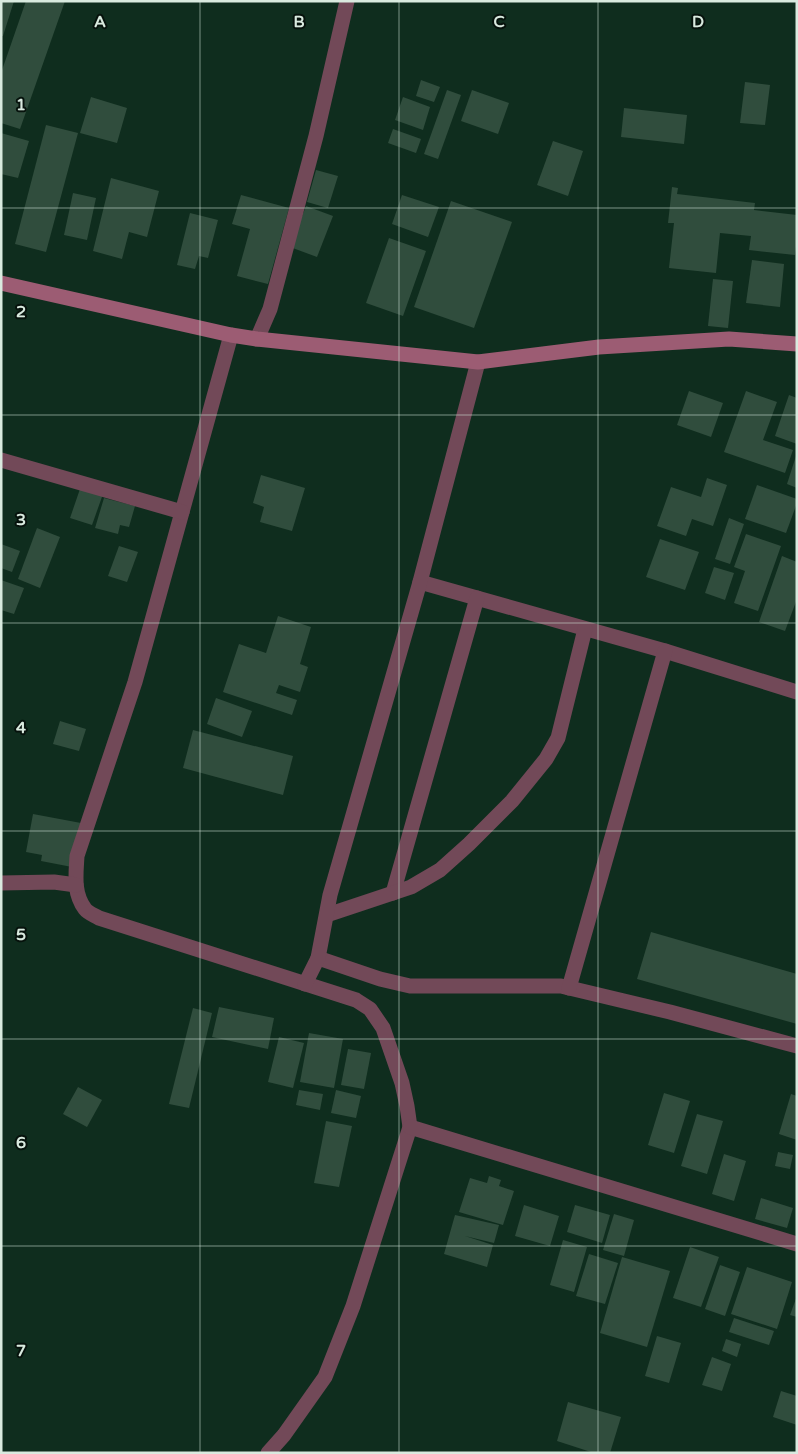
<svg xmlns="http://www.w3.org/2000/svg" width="798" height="1454" font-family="'Varela Round',sans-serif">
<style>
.building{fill:#304d3d}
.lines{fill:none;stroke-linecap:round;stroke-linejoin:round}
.street{stroke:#724958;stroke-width:15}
.secondary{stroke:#9c5c73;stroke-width:15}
.grid{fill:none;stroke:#d9eadf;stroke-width:1;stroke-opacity:0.55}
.grid-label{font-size:16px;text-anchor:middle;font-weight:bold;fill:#d9eadf;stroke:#06120c;stroke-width:4;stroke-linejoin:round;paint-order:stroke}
</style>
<rect width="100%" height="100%" fill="#0f2d1e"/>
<g class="building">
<polygon points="1,1 14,1 3,36 1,36"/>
<polygon points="26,1 65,1 20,129 1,123 1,73"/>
<polygon points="421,80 440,87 434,102 416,96"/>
<polygon points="745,82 770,85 765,125 740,123"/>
<polygon points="447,90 461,95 438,159 424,154"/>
<polygon points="472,90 509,103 498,134 461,121"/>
<polygon points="91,97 127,108 117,143 80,133"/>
<polygon points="403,97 430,107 423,130 395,120"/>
<polygon points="624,108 687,115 684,144 621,137"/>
<polygon points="46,125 78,133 46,252 15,244"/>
<polygon points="393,129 421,139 416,153 388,143"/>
<polygon points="1,133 29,141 18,178 1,174"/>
<polygon points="553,141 583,151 568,196 537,185"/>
<polygon points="316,170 338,176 328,208 307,202"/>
<polygon points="111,178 159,191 147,237 129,232 122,259 93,251"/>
<polygon points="672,187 678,188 677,194 755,203 754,210 797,215 797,238 795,255 749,250 751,236 720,233 716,273 669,268 674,223 668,223"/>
<polygon points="73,193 96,198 87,240 64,235"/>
<polygon points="241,195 289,208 268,284 237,276 250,229 232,224"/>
<polygon points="402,195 439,207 428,237 392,224"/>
<polygon points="451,201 512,222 474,328 414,307"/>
<polygon points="306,206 333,216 317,257 290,247"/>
<polygon points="190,213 218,220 208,258 199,256 195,269 177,265"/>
<polygon points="389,238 426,251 403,316 366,303"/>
<polygon points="752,260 784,264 780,307 746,303"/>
<polygon points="713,279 733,281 728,328 708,326"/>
<polygon points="689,391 723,403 711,437 677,425"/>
<polygon points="746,391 777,402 763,440 793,450 785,473 724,452"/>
<polygon points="789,395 797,398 797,444 775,436"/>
<polygon points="796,456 797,456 797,488 787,484"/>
<polygon points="261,475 305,488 292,531 260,522 264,507 253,503"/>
<polygon points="707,478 727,485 713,526 692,519 686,536 657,526 671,487 701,497"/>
<polygon points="757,485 797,499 797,503 786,533 745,519"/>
<polygon points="81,486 103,494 92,525 70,518"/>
<polygon points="104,498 135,506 129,527 120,525 118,534 95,528"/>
<polygon points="729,518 744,524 730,564 715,559"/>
<polygon points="37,528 60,537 40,588 18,579"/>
<polygon points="746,534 781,546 758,611 734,603 745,571 734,567"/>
<polygon points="660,539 699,552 685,590 646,577"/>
<polygon points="1,544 20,551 12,572 1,568"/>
<polygon points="119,546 138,552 127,582 108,576"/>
<polygon points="782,556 797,562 797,599 785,631 759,622"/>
<polygon points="714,567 734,573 725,600 705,593"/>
<polygon points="1,580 24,588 14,614 1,610"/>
<polygon points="278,616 311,627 300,664 308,667 300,692 279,685 276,693 297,700 292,715 223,692 239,644 266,653"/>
<polygon points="216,698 252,711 242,737 207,724"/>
<polygon points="60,721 86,729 79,751 53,744"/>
<polygon points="193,730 293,756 283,795 183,768"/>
<polygon points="33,814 81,823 72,867 41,861 42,855 26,852"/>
<polygon points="651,932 797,974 797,1024 637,979"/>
<polygon points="219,1007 274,1018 268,1049 212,1037"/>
<polygon points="193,1008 212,1013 189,1108 169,1104"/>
<polygon points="309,1033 343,1039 334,1088 300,1082"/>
<polygon points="279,1037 304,1043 293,1088 268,1082"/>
<polygon points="348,1049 371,1053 364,1089 341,1085"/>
<polygon points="78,1087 102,1100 87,1127 63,1114"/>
<polygon points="299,1090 323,1094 320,1110 296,1105"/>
<polygon points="336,1090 361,1096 356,1118 331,1113"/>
<polygon points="664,1093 690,1101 674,1153 648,1145"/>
<polygon points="791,1094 797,1096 797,1140 779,1134"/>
<polygon points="697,1114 723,1121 707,1174 681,1166"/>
<polygon points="326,1121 352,1126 339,1187 314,1183"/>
<polygon points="778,1152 793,1155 790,1169 775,1166"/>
<polygon points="724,1154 746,1161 734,1201 712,1194"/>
<polygon points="489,1176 501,1180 499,1186 514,1191 503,1225 459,1212 470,1178 487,1183"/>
<polygon points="761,1198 793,1208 787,1228 755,1219"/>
<polygon points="524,1205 559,1216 550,1246 515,1236"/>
<polygon points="575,1205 610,1215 602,1243 567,1232"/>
<polygon points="614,1214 634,1220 624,1256 603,1250"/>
<polygon points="455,1215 499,1225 494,1243 465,1236 493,1245 487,1267 444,1254"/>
<polygon points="563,1240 587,1247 574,1292 550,1285"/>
<polygon points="690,1247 719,1257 701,1307 673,1298"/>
<polygon points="589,1254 618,1263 605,1304 576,1296"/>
<polygon points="622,1257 670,1271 647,1347 600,1333"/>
<polygon points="720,1265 740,1272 725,1316 705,1309"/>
<polygon points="747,1267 792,1282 777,1329 731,1314"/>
<polygon points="797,1296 797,1317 790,1315"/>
<polygon points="734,1318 774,1331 769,1345 729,1332"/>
<polygon points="657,1336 681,1343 669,1383 645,1376"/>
<polygon points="726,1339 741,1344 737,1357 722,1351"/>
<polygon points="712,1357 731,1364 722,1391 702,1385"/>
<polygon points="781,1391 797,1396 797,1425 773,1417"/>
<polygon points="568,1402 621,1417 610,1453 594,1453 557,1441"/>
</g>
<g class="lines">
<g class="street">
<path d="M231 335 135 682 77 856C76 874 73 893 85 909 88 913 94 915 99 918L356 1000 370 1009 383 1028 402 1083 407 1106 410 1127 353 1306 325 1377 284 1435 268 1453"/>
<polyline points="257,339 270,309 316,136 347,1"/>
<polyline points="1,460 182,512"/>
<polyline points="420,582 665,651 797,692"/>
<polyline points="1,883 54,882 76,885"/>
<polyline points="393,893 477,598"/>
<polyline points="327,915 411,887 440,870 469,844 512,801 546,759 558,738 585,629"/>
<polyline points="318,958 380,979 410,986 561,986 670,1012 797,1046"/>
<polyline points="305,984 318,958 330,895 420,582 478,362"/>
<polyline points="569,988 665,651"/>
<polyline points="410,1127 797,1244"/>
</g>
<polyline class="secondary" points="1,283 231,335 257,339 478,362 599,347 729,339 797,344"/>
</g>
<path class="grid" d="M200 1V1453M399 1V1453M598 1V1453M1 208H797M1 415H797M1 623H797M1 831H797M1 1039H797M1 1246H797"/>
<g class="grid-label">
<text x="100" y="27">A</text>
<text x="299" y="27">B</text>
<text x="499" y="27">C</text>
<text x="698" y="27">D</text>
<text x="21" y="110">1</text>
<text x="21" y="317">2</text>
<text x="21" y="525">3</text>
<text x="21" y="733">4</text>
<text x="21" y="940">5</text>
<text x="21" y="1148">6</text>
<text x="21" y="1356">7</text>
</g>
<rect width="798" height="1454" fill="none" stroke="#d9eadf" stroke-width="5"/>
</svg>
